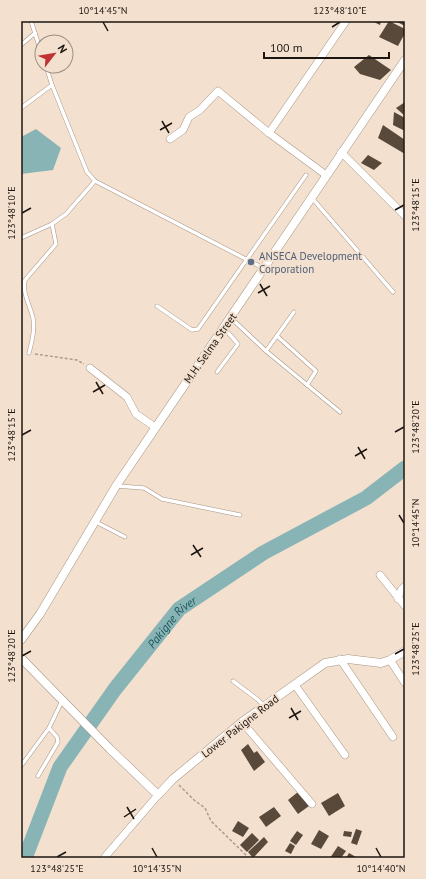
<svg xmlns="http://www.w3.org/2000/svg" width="426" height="879" font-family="'PT Sans',sans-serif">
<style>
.water{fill:#89b4b6}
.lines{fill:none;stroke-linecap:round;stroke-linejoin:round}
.river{stroke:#89b4b6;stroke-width:15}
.building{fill:#58493a}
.service-casing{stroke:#a89686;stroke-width:4.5}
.minor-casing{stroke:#a89686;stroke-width:8}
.tertiary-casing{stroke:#a89686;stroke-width:9}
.path{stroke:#ac9d90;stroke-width:1.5;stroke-dasharray:3 2;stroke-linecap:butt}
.service{stroke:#fff;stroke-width:3.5}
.minor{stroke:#fff;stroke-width:7}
.tertiary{stroke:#fff;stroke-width:8}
.ticks{fill:none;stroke:#1d1610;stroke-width:1.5}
.service-dot{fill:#5c6f8a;stroke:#f3e0cf;stroke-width:1.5}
.labels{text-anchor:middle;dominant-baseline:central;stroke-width:4;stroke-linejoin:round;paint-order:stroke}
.service-label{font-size:11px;fill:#4e5e75;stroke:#f3e0cf;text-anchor:start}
.street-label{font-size:11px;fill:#1d1610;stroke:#f3e0cf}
.water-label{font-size:12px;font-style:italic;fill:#1b575b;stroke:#f3e0cf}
.neatline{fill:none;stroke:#1d1610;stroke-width:1.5}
.ticks-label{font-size:10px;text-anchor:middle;fill:#1d1610}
</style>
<rect width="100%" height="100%" fill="#f3e0cf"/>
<polygon class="water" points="36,129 61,148 53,170 21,174 21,137"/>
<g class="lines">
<path class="river" id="s1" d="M25 858 60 767 115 689 179 609 263 553 366 498 405 468"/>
</g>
<g class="building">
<polygon points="372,21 381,21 380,25"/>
<polygon points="389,21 405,29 405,33 398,46 379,37"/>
<polygon points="395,21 405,21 405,26"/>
<polygon points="369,55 391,70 380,80 360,74 354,67"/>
<polygon points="405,102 405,116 396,108"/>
<polygon points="394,112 405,118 405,131 393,125"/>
<polygon points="383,125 405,140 405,154 378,138"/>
<polygon points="368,155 382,163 374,170 361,163"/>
<polygon points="248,744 254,753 257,751 265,762 254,771 241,750"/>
<polygon points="298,792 309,806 298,814 288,800"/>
<polygon points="338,793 345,806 329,816 321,803"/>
<polygon points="274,807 281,816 266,827 259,817"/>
<polygon points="238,821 249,828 243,837 232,831"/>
<polygon points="356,829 362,831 357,845 351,843"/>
<polygon points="319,830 329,836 321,849 311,844"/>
<polygon points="297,831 303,835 296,845 290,841"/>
<polygon points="344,831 352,832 351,837 343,836"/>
<polygon points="252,833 259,840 247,852 240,845"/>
<polygon points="264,837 268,842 253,858 248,852"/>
<polygon points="290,843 295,846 291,854 285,851"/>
<polygon points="338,846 346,851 341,858 330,858"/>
<polygon points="349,853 356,857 355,858 346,858"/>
</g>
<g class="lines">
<g class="service-casing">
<g id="service">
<polyline points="31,21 42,55"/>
<polyline points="21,45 35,33"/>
<polyline points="52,85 87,172 95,181 263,268"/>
<polyline points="21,108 52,85 46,66"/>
<polyline points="312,198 393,292"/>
<polyline points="21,238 52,224 66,214 95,181"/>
<polyline points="157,306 192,330 198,329 306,175"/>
<polyline points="231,318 266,351 340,412"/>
<polyline points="277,336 316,371 307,385"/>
<polyline points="266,351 294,312"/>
<path d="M29 353C32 341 35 330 33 318 30 305 22 293 25 280L56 244 52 224"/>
<polyline points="217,372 238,344 224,328"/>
<polyline points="117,486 144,488 162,499 240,515"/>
<polyline points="96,522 125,537"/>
<polyline points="233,681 257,699 264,706"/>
<polyline points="21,766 49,728 62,701"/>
<polyline points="38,776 58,742 57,737 49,728"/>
</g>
</g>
<g class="minor-casing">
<g id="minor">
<polyline points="269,133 346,21"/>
<polyline points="170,139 183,130 189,117 200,110 218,91 269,133 326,175"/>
<polyline points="341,152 405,216"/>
<polyline points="90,368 127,397 136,414 155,427"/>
<polyline points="380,575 405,606"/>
<polyline points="398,599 401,590 405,586"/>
<polyline points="340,659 393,737"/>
<polyline points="390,660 405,683"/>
<polyline points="295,685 345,755"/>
<polyline points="242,722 312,804"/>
<polyline points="104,858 158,795"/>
</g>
</g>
<g class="tertiary-casing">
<g id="tertiary">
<polyline points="21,640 40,614 116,486 405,60"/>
<polyline points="21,658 110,749 158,795 173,779 242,722 325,663 348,659 381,663 390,660 405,651"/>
</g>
</g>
<g class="path">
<polyline points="35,354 77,360 84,364"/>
<polyline points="179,785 194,800 205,808 211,821 249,858"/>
</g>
<use href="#service" class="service"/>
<use href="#minor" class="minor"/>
<use href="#tertiary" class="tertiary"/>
</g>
<path class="ticks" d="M103 22 108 31M332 27 340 22M162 121 169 133M160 130 172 123M395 210 404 205M22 213 31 208M260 284 267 296M258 293 270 286M96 382 103 394M93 392 105 385M395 432 404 427M22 435 31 430M358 447 365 459M355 456 367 449M399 515 404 523M193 545 201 557M191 555 203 548M395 654 404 649M22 656 31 651M291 708 298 720M289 718 301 711M127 807 134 819M124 817 136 809M152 848 157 857M376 848 381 857M57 857 66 852"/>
<circle class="service-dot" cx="251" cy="262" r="4"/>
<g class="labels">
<g class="service-label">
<text x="259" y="256">ANSECA Development<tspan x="259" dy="13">Corporation</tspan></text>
</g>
<g class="street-label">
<text transform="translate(210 348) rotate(-55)">M.H. Selma Street</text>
<text transform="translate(240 726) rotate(-38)">Lower Pakigne Road</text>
</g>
<g class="water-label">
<text stroke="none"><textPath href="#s1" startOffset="281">Pakigne River</textPath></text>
</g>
</g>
<rect width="426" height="879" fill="none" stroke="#f3e0cf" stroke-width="44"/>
<g transform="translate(54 54) rotate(59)"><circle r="19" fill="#f3e0cf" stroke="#9d8f83"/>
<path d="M0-3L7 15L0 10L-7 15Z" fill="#c13333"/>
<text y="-6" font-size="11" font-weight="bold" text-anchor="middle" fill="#1d1610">N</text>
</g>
<path d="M264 52v6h125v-6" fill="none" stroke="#1d1610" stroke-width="2"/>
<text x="270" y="52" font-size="12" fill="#1d1610" stroke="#f3e0cf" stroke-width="3" paint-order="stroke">100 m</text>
<rect x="22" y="22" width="382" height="835" class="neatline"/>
<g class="ticks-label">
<text x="103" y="14">10°14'45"N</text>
<text x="340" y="14">123°48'10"E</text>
<text transform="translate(415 205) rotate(-90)" y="4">123°48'15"E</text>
<text transform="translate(11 213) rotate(-90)" y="4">123°48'10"E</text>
<text transform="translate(415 427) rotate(-90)" y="4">123°48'20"E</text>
<text transform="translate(11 435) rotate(-90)" y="4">123°48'15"E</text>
<text transform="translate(415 523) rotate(-90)" y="4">10°14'45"N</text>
<text transform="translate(415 649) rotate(-90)" y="4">123°48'25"E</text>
<text transform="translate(11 656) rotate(-90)" y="4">123°48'20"E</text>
<text x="57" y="872">123°48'25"E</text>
<text x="157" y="872">10°14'35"N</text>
<text x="381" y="872">10°14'40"N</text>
</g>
</svg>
